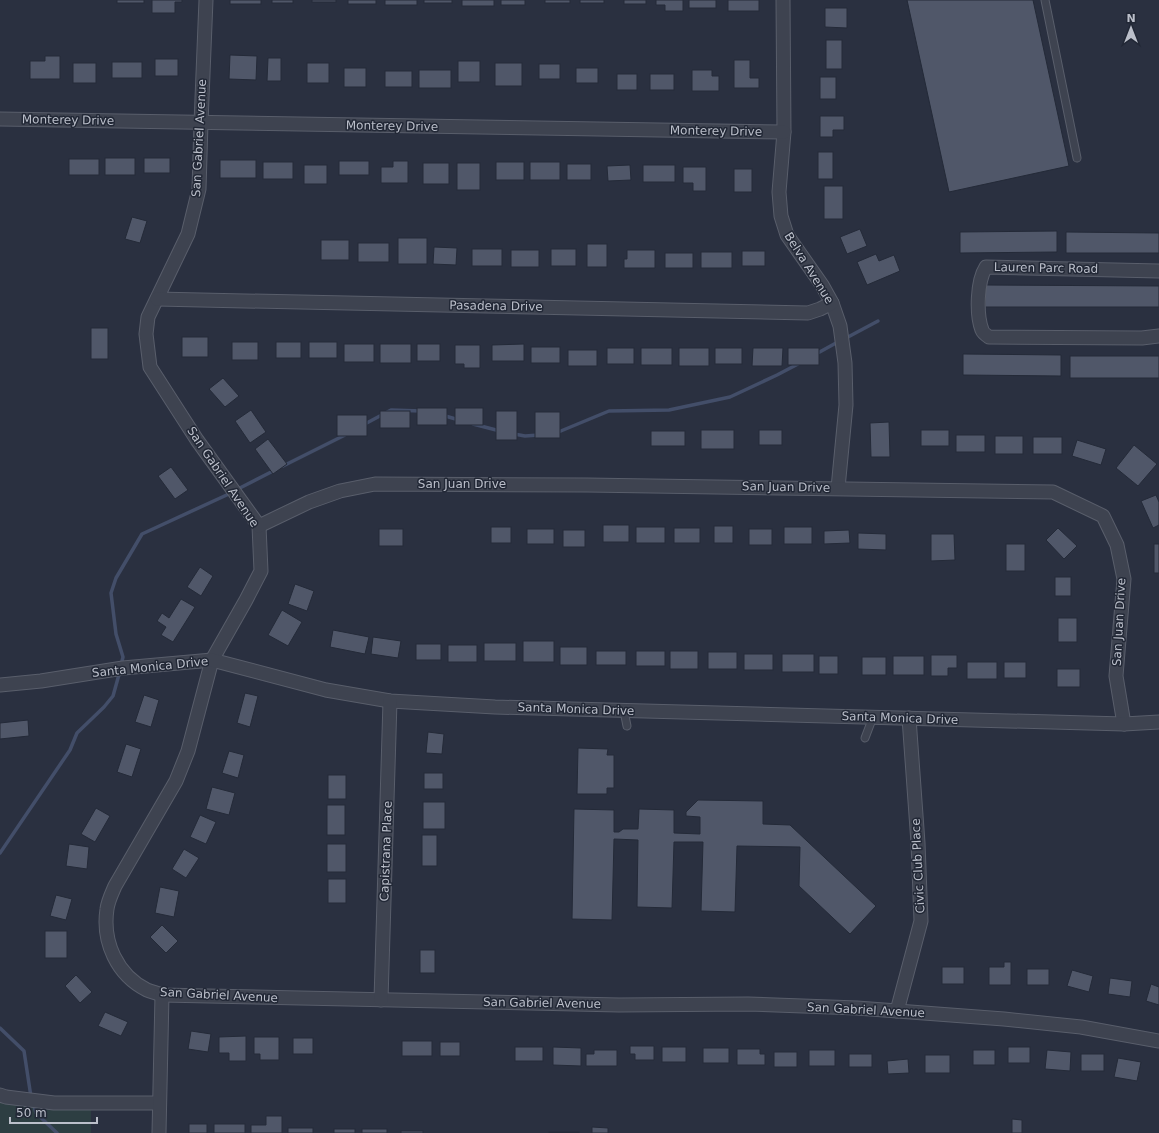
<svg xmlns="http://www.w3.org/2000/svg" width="1159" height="1133" font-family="'DejaVu Sans',sans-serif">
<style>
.green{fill:#2d3e42}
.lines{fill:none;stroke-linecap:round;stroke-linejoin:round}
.stream{stroke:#434e69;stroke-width:3.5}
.building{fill:#505769;stroke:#242a38}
.lane-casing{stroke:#595e6b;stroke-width:9}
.street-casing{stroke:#595e6b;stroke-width:15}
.lane{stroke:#3e4350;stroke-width:7}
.street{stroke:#3e4350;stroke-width:13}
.labels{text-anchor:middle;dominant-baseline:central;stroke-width:3;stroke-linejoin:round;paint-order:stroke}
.street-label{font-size:12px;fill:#bbbfca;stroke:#222836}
</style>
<rect width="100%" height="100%" fill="#2a3040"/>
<polygon class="green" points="0,1092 91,1103 91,1133 0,1133"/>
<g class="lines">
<g class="stream">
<polyline points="848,337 878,321"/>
<polyline points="816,354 836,343"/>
<polyline points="442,415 459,420"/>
<polyline points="473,424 500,431"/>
<polyline points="363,425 391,410 421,411"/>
<polyline points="556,433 609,411 669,410 730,397 777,375 798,364"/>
<polyline points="514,434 525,436 539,435"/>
<polyline points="283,466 345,435"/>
<polyline points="236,490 275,470"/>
<polyline points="121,665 123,657 116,634 111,593 116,578 142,534 231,493"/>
<polyline points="0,853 70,750 77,733 104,707 113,696 120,671"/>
<polyline points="0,1028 24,1051 31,1097"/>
<polyline points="33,1103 36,1113 57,1133"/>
</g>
</g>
<g class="building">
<rect x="117" y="0" width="27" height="3"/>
<polygon points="152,0 182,0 182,2 175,2 175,13 152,13"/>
<rect x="230" y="0" width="31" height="4"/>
<rect x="272" y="0" width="21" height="3"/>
<rect x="312" y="0" width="24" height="2"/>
<rect x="348" y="0" width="28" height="4"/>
<rect x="385" y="0" width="32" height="5"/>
<rect x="424" y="0" width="28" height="3"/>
<rect x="462" y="0" width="32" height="6"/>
<rect x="501" y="0" width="24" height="5"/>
<rect x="545" y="0" width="25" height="3"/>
<rect x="580" y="0" width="24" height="3"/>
<rect x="624" y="0" width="22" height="4"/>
<polygon points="656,0 683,0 683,11 665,11 665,5 656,5"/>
<rect x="689" y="0" width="27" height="8"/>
<rect x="728" y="0" width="31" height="11"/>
<polygon points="907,0 1033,0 1069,166 949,192"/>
<polygon points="825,8 847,8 847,28 825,27"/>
<rect x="826" y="40" width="16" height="29"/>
<polygon points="230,55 257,56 256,80 229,79"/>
<polygon points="45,56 60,56 60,79 30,79 30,61 45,61"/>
<polygon points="268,58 281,58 281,81 267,81"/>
<rect x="155" y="59" width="23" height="17"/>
<polygon points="734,60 750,60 750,78 759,78 759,88 734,88"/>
<rect x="458" y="61" width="22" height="21"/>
<rect x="112" y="62" width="30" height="16"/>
<rect x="73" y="63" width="23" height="20"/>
<rect x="307" y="63" width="22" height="20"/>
<rect x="495" y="63" width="27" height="23"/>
<rect x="539" y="64" width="21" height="15"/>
<rect x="344" y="68" width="22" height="19"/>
<rect x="576" y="68" width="22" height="15"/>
<rect x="419" y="70" width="32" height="18"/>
<polygon points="692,70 712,70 712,76 719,76 719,91 692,91"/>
<rect x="385" y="71" width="27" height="16"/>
<rect x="617" y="74" width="20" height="16"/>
<rect x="650" y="74" width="24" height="16"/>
<rect x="820" y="77" width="16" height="22"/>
<polygon points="820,116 844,116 844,130 833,130 833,137 820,137"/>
<rect x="818" y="152" width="15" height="27"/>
<rect x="105" y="158" width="30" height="17"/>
<rect x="144" y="158" width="26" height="15"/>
<rect x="69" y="159" width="30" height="16"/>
<rect x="220" y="160" width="36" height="18"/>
<rect x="339" y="161" width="30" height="14"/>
<polygon points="393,161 408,161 408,183 381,183 381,167 393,167"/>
<rect x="263" y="162" width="30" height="17"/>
<rect x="496" y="162" width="28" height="18"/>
<rect x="530" y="162" width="30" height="18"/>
<rect x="423" y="163" width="26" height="21"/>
<rect x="457" y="163" width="23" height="27"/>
<rect x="567" y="164" width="24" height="16"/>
<rect x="304" y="165" width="23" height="19"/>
<polygon points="630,165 631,180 608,181 607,166"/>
<rect x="643" y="165" width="32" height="17"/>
<polygon points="683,167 706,167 706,191 693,191 693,183 683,183"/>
<rect x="734" y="169" width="18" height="23"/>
<rect x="824" y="186" width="19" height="33"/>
<polygon points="132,217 147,221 140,243 125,239"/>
<polygon points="860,229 867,246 847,254 840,237"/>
<polygon points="1057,231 1057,252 960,253 960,232"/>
<polygon points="1066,232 1159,233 1159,253 1066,253"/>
<rect x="398" y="238" width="29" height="26"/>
<rect x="321" y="240" width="28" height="20"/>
<rect x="358" y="243" width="31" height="19"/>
<rect x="587" y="244" width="20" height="23"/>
<polygon points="434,247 457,248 456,265 433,264"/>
<rect x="472" y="249" width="30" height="17"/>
<rect x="551" y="249" width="25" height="17"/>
<rect x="511" y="250" width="28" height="17"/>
<polygon points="627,250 655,250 655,268 624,268 624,259 627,259"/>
<rect x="742" y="251" width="23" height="15"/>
<rect x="701" y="252" width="31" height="16"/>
<rect x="665" y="253" width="28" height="15"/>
<polygon points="876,254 879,261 894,255 900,271 867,285 857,262"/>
<polygon points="985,285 1159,286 1159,307 985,307"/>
<rect x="91" y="328" width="17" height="31"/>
<rect x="182" y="337" width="26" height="20"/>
<rect x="232" y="342" width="26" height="18"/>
<rect x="276" y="342" width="25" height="16"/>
<rect x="309" y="342" width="28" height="16"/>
<rect x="344" y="344" width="30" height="18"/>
<rect x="380" y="344" width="31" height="19"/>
<rect x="417" y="344" width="23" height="17"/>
<polygon points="524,344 524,361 492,361 492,345"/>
<polygon points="455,345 480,345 480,368 464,368 464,364 455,364"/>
<rect x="531" y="347" width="29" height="16"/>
<rect x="607" y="348" width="27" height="16"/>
<rect x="641" y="348" width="31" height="17"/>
<rect x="679" y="348" width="30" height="18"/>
<rect x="715" y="348" width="27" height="16"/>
<polygon points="753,348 783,348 782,366 752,366"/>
<rect x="788" y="348" width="31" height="17"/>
<rect x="568" y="350" width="29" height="16"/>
<polygon points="963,354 1061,355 1061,376 963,375"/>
<rect x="1070" y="356" width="89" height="22"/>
<polygon points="223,378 239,396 225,407 209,389"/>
<rect x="417" y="408" width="30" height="17"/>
<rect x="455" y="408" width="28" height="17"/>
<polygon points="251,410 266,432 250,443 235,421"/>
<rect x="380" y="411" width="30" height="17"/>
<rect x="496" y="411" width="21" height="29"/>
<rect x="535" y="412" width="25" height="26"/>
<rect x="337" y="415" width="30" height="21"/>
<polygon points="889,422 890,457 871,457 870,423"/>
<rect x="701" y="430" width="33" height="19"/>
<rect x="759" y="430" width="23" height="15"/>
<rect x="921" y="430" width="28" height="16"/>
<rect x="651" y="431" width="34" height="15"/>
<rect x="956" y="435" width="29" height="17"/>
<rect x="995" y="436" width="28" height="18"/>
<rect x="1033" y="437" width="29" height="17"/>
<polygon points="268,439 287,464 273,474 255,449"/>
<polygon points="1077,440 1106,449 1101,465 1072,456"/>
<polygon points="1134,445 1157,464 1138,486 1116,468"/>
<polygon points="171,467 188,490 175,499 158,476"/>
<polygon points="1156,495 1159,502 1159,525 1153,528 1141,501"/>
<rect x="603" y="525" width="26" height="17"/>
<rect x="714" y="526" width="19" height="17"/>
<rect x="491" y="527" width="20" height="16"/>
<rect x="636" y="527" width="29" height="16"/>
<rect x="784" y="527" width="28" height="17"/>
<rect x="674" y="528" width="26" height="15"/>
<polygon points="1058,528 1077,546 1064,559 1046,540"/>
<rect x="379" y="529" width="24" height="17"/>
<rect x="527" y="529" width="27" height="15"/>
<rect x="749" y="529" width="23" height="16"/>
<rect x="563" y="530" width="22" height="17"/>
<polygon points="849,530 850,543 824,544 824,531"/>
<polygon points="858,533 886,534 886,550 858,549"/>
<polygon points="931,534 954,534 955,560 931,561"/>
<rect x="1006" y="544" width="19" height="27"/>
<rect x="1154" y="544" width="5" height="29"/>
<polygon points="200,567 213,576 201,596 187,587"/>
<rect x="1055" y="577" width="16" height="19"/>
<polygon points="295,584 314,591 307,611 288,604"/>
<polygon points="181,599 195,607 173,642 161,635 166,627 157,621 162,613 169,618"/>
<polygon points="282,610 302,622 288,646 268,635"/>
<rect x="1058" y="618" width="19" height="24"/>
<polygon points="333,630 369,637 365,654 330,647"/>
<polygon points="373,637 401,641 398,658 371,654"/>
<rect x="523" y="641" width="31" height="21"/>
<rect x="484" y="643" width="32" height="18"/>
<rect x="416" y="644" width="25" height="16"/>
<rect x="448" y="645" width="29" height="17"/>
<rect x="560" y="647" width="27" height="18"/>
<rect x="596" y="651" width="30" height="14"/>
<rect x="636" y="651" width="29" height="15"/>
<rect x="670" y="651" width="28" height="18"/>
<rect x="708" y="652" width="29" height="17"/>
<rect x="744" y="654" width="29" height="16"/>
<rect x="782" y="654" width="32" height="18"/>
<polygon points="931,655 957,655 957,668 948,668 948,676 931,676"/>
<rect x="819" y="656" width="19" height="18"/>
<rect x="893" y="656" width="31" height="19"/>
<rect x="862" y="657" width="24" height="18"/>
<rect x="967" y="662" width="30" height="17"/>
<rect x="1004" y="662" width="22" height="16"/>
<rect x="1057" y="669" width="23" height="18"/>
<polygon points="245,693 258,696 250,727 237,723"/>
<polygon points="144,695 159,700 151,727 135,722"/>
<polygon points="28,720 29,736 0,739 0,723"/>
<polygon points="428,732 444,734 442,754 426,753"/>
<polygon points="126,744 141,749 132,777 117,772"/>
<polygon points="578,748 608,749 607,755 614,755 614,788 607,788 607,794 577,794"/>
<polygon points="229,751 244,755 238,778 222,773"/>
<rect x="424" y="773" width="19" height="16"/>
<rect x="328" y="775" width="18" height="24"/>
<polygon points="212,787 235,793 229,815 206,809"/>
<polygon points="698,800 763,801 763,824 790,825 876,906 850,934 799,886 800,847 737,846 735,912 701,911 703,842 674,842 672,908 637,907 638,840 614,839 612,920 572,919 574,809 614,810 614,832 619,832 623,829 638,829 639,809 674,810 674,833 700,834 700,817 686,816 686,812"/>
<rect x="423" y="802" width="22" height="27"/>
<rect x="327" y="805" width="18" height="30"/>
<polygon points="96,808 110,816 95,842 81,834"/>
<polygon points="200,815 216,822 206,844 190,837"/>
<rect x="422" y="835" width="15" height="31"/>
<polygon points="69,844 89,847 87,869 66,866"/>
<rect x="327" y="844" width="19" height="28"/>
<polygon points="184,849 199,858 186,878 172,869"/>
<rect x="328" y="879" width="18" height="24"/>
<polygon points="160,887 179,891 174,917 155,913"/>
<polygon points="56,895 72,899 66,920 50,916"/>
<polygon points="162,925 178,941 166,953 150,937"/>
<rect x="45" y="931" width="22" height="27"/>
<rect x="420" y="950" width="15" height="23"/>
<polygon points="1004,962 1011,962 1011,985 989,985 989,967 1004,967"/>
<rect x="942" y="967" width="22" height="17"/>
<rect x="1027" y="969" width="22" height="16"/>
<polygon points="1072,970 1093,976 1089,992 1067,986"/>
<polygon points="76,975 92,992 80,1003 65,986"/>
<polygon points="1110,978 1132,981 1130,997 1108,994"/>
<polygon points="1151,984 1159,987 1159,1005 1146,1001"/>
<polygon points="105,1012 128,1022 121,1036 98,1026"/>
<polygon points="191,1031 211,1034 208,1052 188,1049"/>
<polygon points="246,1036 246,1061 229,1061 229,1053 219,1053 219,1037"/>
<polygon points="254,1037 279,1037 279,1060 260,1060 260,1054 254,1054"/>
<rect x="293" y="1038" width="20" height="16"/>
<rect x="402" y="1041" width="30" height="15"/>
<rect x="440" y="1042" width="20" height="14"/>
<polygon points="630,1046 654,1046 654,1060 635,1060 635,1054 630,1054"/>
<rect x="515" y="1047" width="28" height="14"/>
<polygon points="553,1047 581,1048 581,1066 553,1065"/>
<rect x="662" y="1047" width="24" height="15"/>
<rect x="1008" y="1047" width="22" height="16"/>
<rect x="703" y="1048" width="26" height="15"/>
<polygon points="737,1049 760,1049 760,1054 765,1054 765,1065 737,1065"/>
<polygon points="594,1050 617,1050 617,1066 586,1066 586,1054 594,1054"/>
<rect x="809" y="1050" width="26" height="16"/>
<rect x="973" y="1050" width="22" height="15"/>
<polygon points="1047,1050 1071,1052 1070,1071 1045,1069"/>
<rect x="774" y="1052" width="23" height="15"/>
<rect x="849" y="1054" width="23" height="13"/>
<rect x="1081" y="1054" width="23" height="17"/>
<rect x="925" y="1055" width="25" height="18"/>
<polygon points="1118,1058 1141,1062 1137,1081 1114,1077"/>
<polygon points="908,1059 909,1073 888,1074 887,1061"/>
<polygon points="266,1116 282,1116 282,1133 251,1133 251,1125 266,1125"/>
<polygon points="1012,1119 1022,1120 1022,1133 1012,1133"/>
<rect x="189" y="1124" width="18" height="9"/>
<rect x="214" y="1124" width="31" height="9"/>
<polygon points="592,1127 608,1128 608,1133 592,1133"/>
<rect x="288" y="1128" width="25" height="5"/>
<rect x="334" y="1129" width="21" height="4"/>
<rect x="362" y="1129" width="25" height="4"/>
<rect x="401" y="1131" width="22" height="2"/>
<rect x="549" y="1132" width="30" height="1"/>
</g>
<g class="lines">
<g class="lane-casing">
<g id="lane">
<polyline points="1045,0 1077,158"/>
<polyline points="624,711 627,726"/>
<polyline points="865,738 873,717"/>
</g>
</g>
<g class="street-casing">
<g id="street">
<path d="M206 0 201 123 199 189 188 234 148 317 146 334 150 367 197 440 259 526 261 571 246 600 212 660 188 751 176 781 115 886C112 893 108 901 107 909 102 942 117 975 147 990 152 992 157 993 162 995L619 1005 748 1004 857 1008 1004 1019 1081 1027 1159 1041"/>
<polyline points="783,0 784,132 779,192 781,216 787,235 822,285 832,303 840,326 845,363 846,405 838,488"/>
<polyline points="0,119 784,132"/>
<path d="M1159 271 986 267C977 281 976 314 982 330 983 333 986 335 989 337L1142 338 1159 336"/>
<polyline points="157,299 808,313 820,309 832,303"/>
<polyline points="259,526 309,502 340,491 375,484 587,485 1053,492 1103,516 1117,545 1124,579 1116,676 1124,724"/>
<polyline points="0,685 41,681 123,668 212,660 326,690 390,701 495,707 1124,724 1159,722"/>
<polyline points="381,1000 390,701"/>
<polyline points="897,1011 921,921 918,843 909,718"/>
<polyline points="0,1095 6,1097 54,1103 159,1103"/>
<polyline points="159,1133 162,995"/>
</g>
</g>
<use href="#lane" class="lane"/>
<use href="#street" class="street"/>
</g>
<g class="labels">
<g class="street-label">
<text transform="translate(68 120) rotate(1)">Monterey Drive</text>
<text transform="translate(392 126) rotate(1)">Monterey Drive</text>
<text transform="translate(716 131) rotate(1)">Monterey Drive</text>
<text transform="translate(199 138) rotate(-87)">San Gabriel Avenue</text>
<text transform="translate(809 268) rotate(58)">Belva Avenue</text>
<text transform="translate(1046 268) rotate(1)">Lauren Parc Road</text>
<text transform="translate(496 306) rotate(1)">Pasadena Drive</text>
<text transform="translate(223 477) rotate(56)">San Gabriel Avenue</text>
<text x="462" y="484">San Juan Drive</text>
<text transform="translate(786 487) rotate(1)">San Juan Drive</text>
<text transform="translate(1119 622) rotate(-87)">San Juan Drive</text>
<text transform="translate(150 667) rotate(-6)">Santa Monica Drive</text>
<text transform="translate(576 709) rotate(2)">Santa Monica Drive</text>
<text transform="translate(900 718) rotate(2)">Santa Monica Drive</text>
<text transform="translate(386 851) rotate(-88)">Capistrana Place</text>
<text transform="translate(918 866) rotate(-93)">Civic Club Place</text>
<text transform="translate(219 995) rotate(3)">San Gabriel Avenue</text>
<text transform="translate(542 1003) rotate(1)">San Gabriel Avenue</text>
<text transform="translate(866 1010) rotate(3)">San Gabriel Avenue</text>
</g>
</g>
<g transform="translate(1131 28)" stroke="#222836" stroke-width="3" paint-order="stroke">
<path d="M0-3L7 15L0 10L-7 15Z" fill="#bbbfca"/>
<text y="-6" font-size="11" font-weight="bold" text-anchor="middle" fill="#bbbfca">N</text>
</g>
<path d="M10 1117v6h87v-6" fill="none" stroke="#bbbfca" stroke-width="2"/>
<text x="16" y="1117" font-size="12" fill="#bbbfca" stroke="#222836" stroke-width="3" paint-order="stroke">50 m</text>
</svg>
